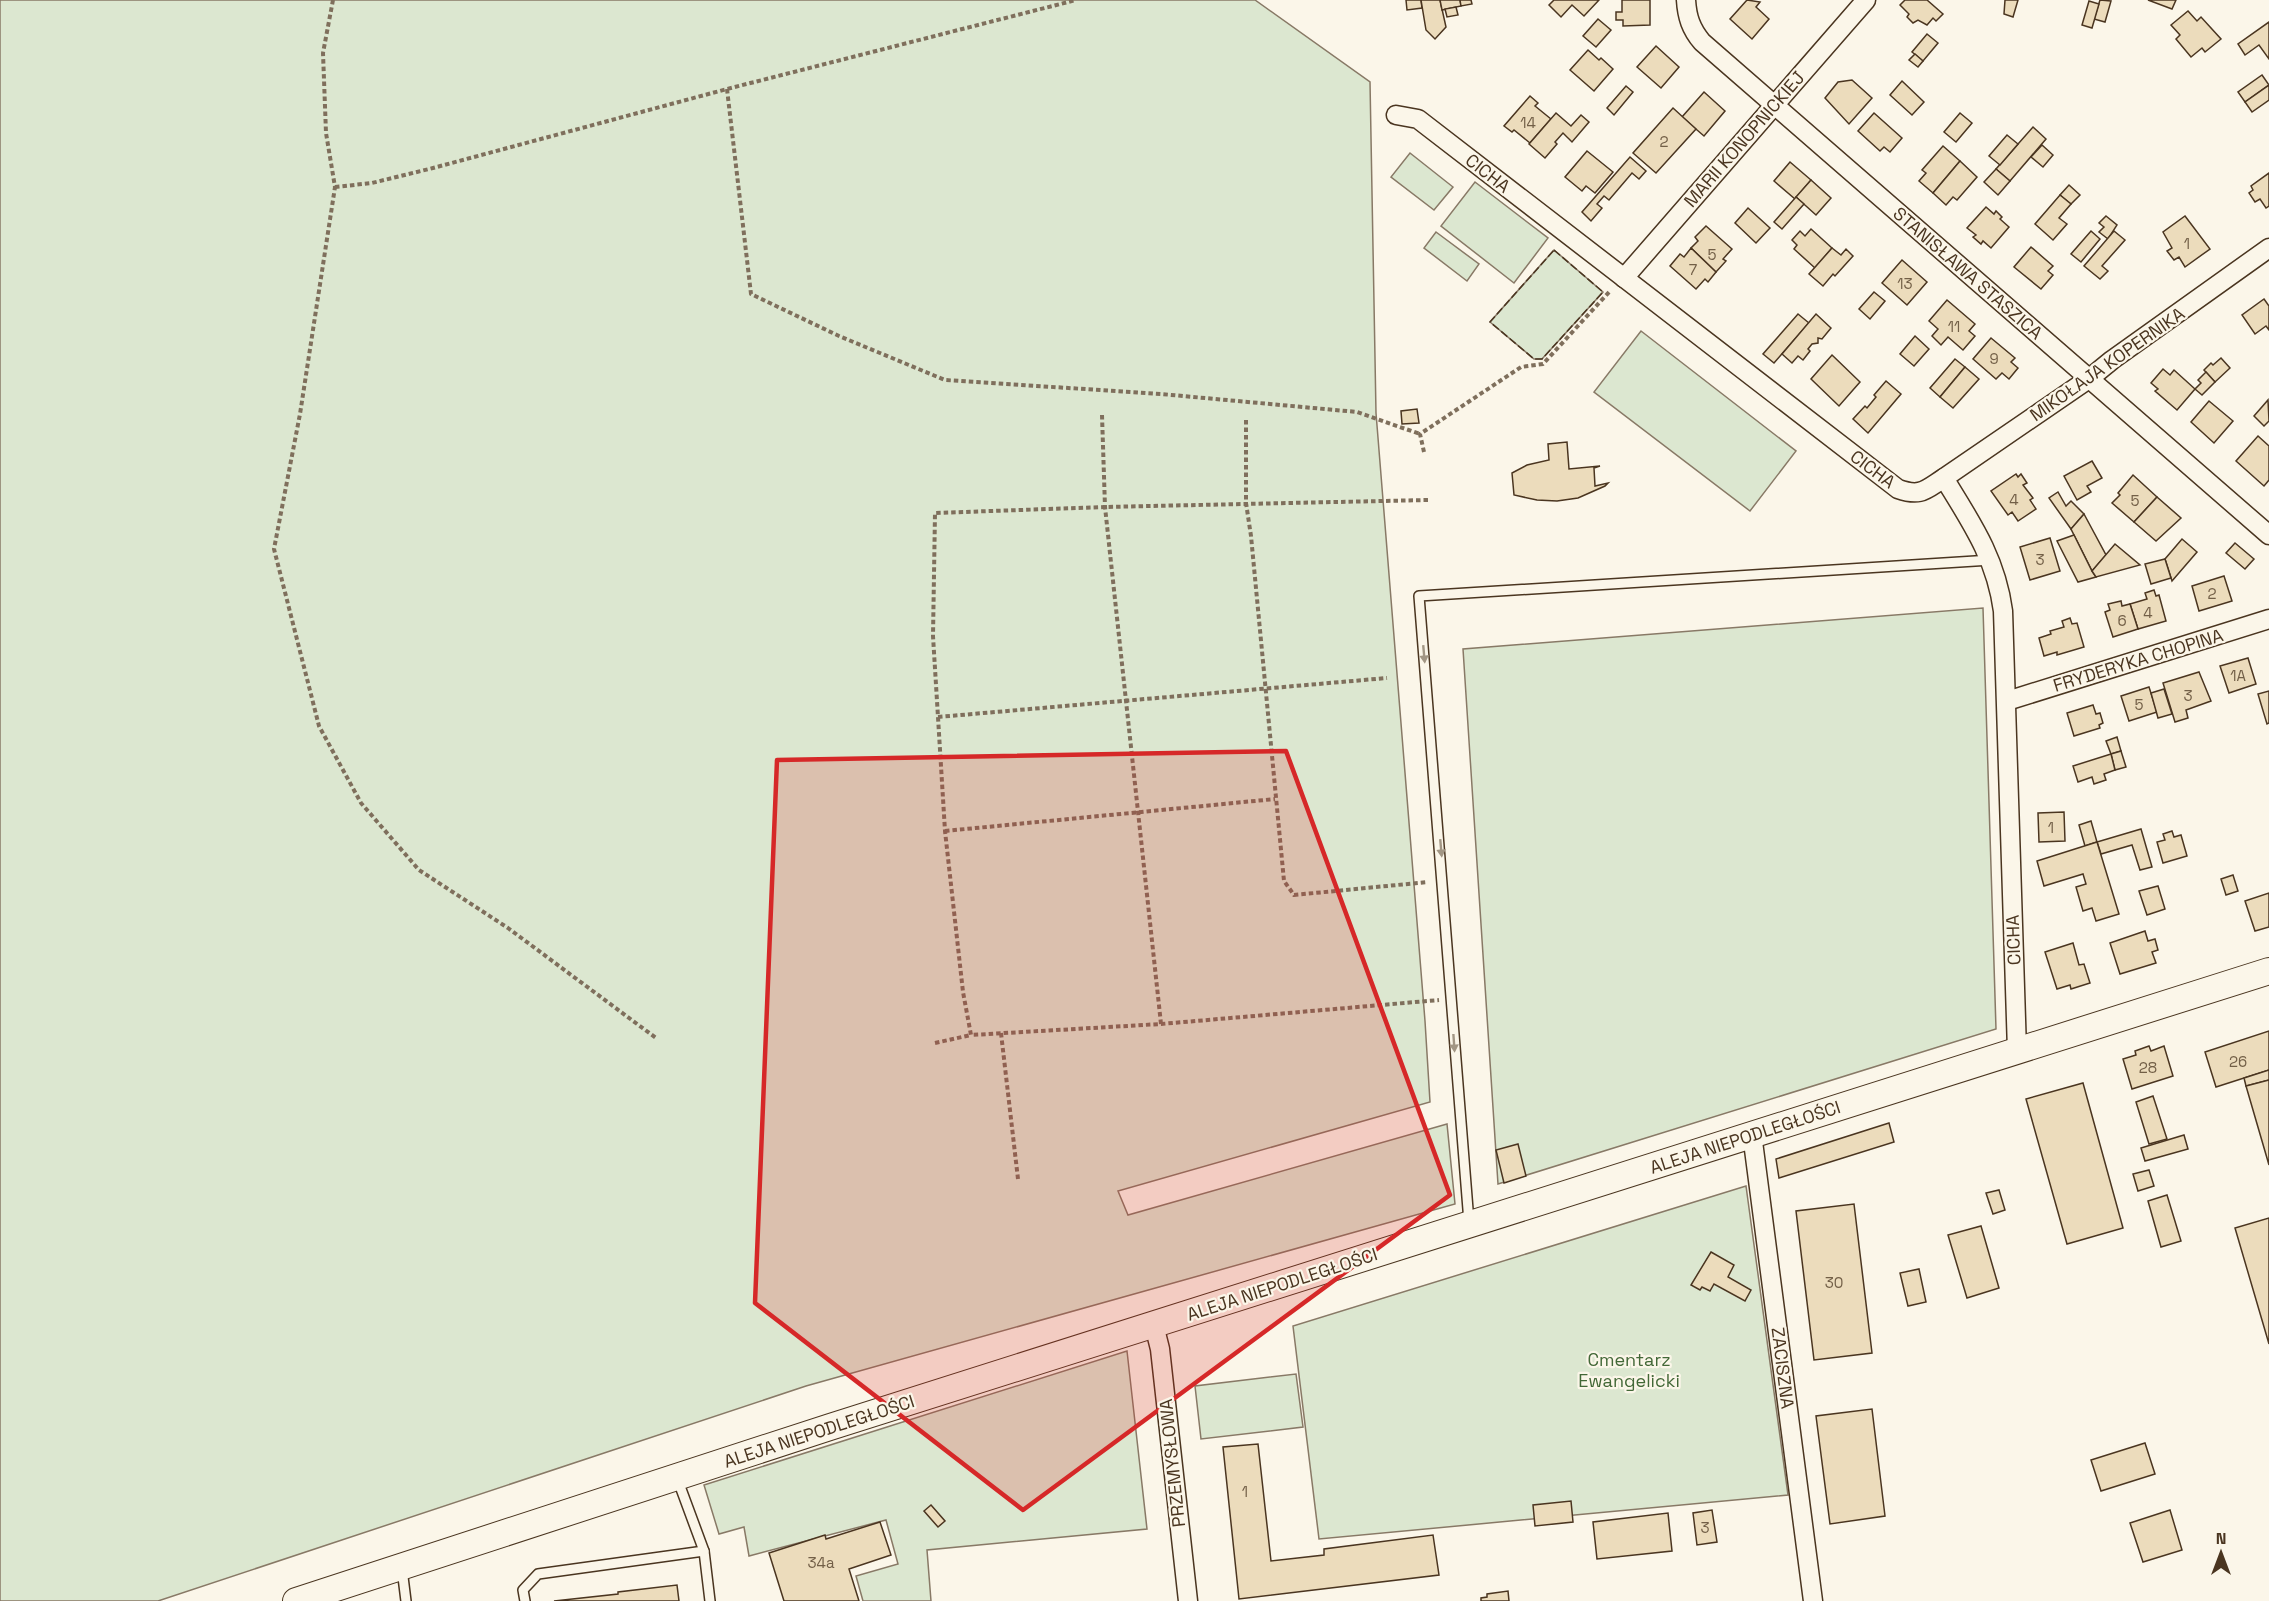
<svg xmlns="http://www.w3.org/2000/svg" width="2269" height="1601" font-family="'Space Grotesk',sans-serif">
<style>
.green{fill:#dce7d0;stroke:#887966;stroke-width:1.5}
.building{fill:#ecdcbc;stroke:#4a3520;stroke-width:1.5}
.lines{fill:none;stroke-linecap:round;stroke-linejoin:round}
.service-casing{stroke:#4a3520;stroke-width:12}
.minor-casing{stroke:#4a3520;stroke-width:21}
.secondary-casing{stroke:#4a3520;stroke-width:28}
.path{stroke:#7f6f5c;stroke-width:4;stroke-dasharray:4.5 3;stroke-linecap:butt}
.service{stroke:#fbf6e9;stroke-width:9}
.minor{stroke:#fbf6e9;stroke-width:18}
.secondary{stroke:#fbf6e9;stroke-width:26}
.fence{stroke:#4a3520;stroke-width:1.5;stroke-dasharray:8 3;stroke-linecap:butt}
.oneway{fill:#a29684}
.marked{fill:#d62828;fill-opacity:0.2;stroke:#d62828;stroke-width:4.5;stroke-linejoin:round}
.labels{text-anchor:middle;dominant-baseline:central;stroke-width:4.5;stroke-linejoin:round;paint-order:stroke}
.number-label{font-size:15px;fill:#725f47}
.street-label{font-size:18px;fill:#4a3520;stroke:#fbf6e9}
.park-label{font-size:18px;fill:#436837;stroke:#fbf6e9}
</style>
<rect width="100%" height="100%" fill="#fbf6e9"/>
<g class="green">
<polygon points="0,0 1255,0 1370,82 1376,413 1425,1021 1430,1102 1118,1191 1128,1215 1447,1124 1455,1204 806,1386 158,1601 0,1601"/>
<polygon points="1410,153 1453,187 1434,210 1391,177"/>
<polygon points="1475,182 1548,238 1514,283 1441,226"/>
<polygon points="1436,232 1479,264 1467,281 1424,248"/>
<polygon points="1554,250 1603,292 1542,359 1534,359 1490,322"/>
<polygon points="1641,331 1796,451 1750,511 1594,392"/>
<polygon points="1983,608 1996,1029 1498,1184 1463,649"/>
<polygon points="1746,1186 1788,1495 1319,1539 1293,1326"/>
<polygon points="1127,1351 1147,1529 927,1550 931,1601 863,1601 856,1576 898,1564 886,1520 749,1556 744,1527 719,1534 704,1485"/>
<polygon points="1296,1374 1303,1427 1201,1439 1195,1386"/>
</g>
<g class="building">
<polygon points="1406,0 1421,0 1422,8 1407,10"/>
<polygon points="1421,0 1440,0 1446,27 1435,39 1426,30"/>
<polygon points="1440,0 1460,0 1461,6 1442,10"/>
<polygon points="1460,0 1471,0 1472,4 1461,6"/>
<polygon points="1554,0 1599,0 1584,16 1572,5 1561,17 1549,5"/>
<polygon points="1622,0 1650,0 1650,25 1623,26 1623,20 1616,20 1616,12 1622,12"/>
<polygon points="1747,0 1760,2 1756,7 1769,19 1752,39 1730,19"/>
<polygon points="1905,0 1927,0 1943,14 1936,21 1933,18 1927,25 1918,20 1913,23 1907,17 1909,14 1900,5"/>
<polygon points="2005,0 2018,0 2013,17 2004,14"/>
<polygon points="2100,0 2111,1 2105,22 2094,19"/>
<polygon points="2148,0 2176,0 2172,9"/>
<polygon points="2089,1 2099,4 2092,28 2082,25"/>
<polygon points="1456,7 1458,15 1447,17 1445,9"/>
<polygon points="2188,11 2197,21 2201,17 2221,39 2205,52 2202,48 2191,57 2176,39 2180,35 2171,25"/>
<polygon points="1598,19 1611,30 1596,47 1583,36"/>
<polygon points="2269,22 2269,59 2259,45 2245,55 2238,44"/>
<polygon points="1927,34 1938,43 1923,61 1912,52"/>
<polygon points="1656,46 1679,67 1661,88 1637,67"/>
<polygon points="1588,50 1599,60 1601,58 1613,69 1594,91 1570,70"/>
<polygon points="1915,54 1923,61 1918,67 1909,60"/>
<polygon points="2262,75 2269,85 2245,102 2238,92"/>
<polygon points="1852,80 1872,98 1849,124 1825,98 1838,82"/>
<polygon points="1902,81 1924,102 1912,115 1890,95"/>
<polygon points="2269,85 2269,100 2252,112 2245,102"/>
<polygon points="1626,86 1633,92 1614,115 1607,108"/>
<polygon points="1704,92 1725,111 1704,136 1682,117"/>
<polygon points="1530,96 1538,103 1535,106 1551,119 1530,143 1514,130 1512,132 1504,126"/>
<polygon points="1673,108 1696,129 1656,173 1633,153"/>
<polygon points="1556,113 1571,126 1581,115 1589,122 1572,142 1563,133 1555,142 1557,144 1545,158 1529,144"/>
<polygon points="1874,113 1902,138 1890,152 1884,147 1880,151 1858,131"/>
<polygon points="1960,113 1972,123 1956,142 1944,132"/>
<polygon points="2033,127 2046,139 2010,181 1996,169"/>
<polygon points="2007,135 2018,144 2000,165 1989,156"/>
<polygon points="2042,145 2053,155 2043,167 2031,157"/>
<polygon points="1943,146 1960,161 1933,193 1919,181 1926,173 1922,170"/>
<polygon points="1587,151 1613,172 1595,193 1586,186 1582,191 1565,177"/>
<polygon points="1630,157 1646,171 1639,179 1632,173 1609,200 1604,196 1597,204 1602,208 1591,221 1582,212"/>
<polygon points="1960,161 1977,177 1957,200 1953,197 1946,205 1933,193"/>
<polygon points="1790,162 1811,180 1795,199 1774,181"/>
<polygon points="1996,169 2010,181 1998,195 1984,182"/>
<polygon points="2269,173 2269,206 2266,208 2260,199 2255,202 2249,193 2253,190 2251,186"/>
<polygon points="1811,180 1831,198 1816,215 1796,197"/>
<polygon points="2069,185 2080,195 2071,204 2060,195"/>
<polygon points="2060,195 2071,204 2059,218 2067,224 2053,240 2035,224"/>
<polygon points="1796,197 1804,204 1782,229 1774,222"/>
<polygon points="1986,207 1994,214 1996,211 2002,217 2000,219 2009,227 1991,248 1983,241 1981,244 1973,237 1976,235 1967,228"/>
<polygon points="1748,208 1770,228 1756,243 1735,223"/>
<polygon points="2106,216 2117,225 2108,239 2099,232 2104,227 2099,223"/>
<polygon points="2185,216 2210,249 2185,267 2179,257 2174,260 2167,251 2172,248 2163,232"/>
<polygon points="1706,226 1732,249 1723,259 1726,261 1716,272 1691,248 1698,241 1695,237"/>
<polygon points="1811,229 1832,248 1815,268 1794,249 1797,245 1792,240 1800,231 1805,236"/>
<polygon points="2091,231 2100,239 2081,262 2071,254"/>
<polygon points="2114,231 2125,240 2102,266 2108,271 2100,279 2084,266"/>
<polygon points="2031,247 2053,266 2048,271 2053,275 2041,289 2014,267"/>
<polygon points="1691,248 1716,272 1708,282 1705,279 1696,289 1670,266 1680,254 1684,257"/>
<polygon points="1832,248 1841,255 1846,249 1853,256 1835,276 1833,274 1823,286 1809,274"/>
<polygon points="1902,260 1927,282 1907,305 1882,283"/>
<polygon points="1874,292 1885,301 1870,319 1859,309"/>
<polygon points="2264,299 2269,306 2269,330 2266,326 2255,334 2242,315"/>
<polygon points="1947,300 1975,324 1969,331 1975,336 1963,350 1948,337 1941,345 1932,336 1938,329 1929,321"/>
<polygon points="1798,314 1809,323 1774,363 1763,354"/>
<polygon points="1816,314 1831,328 1822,339 1818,338 1818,343 1812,344 1808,349 1810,351 1803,360 1798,356 1792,363 1782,354"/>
<polygon points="1915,336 1929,349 1914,366 1900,354"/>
<polygon points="1991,338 2015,358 2011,362 2018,368 2009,379 2002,373 1996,379 1973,359"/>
<polygon points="1832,355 1860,382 1839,406 1811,379"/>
<polygon points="2221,358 2230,368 2215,382 2204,370 2211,363 2213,365"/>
<polygon points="1955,359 1965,367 1940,397 1930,388"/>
<polygon points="1965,367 1979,379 1953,408 1940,397"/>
<polygon points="2163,369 2170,375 2174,370 2195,389 2177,410 2155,391 2158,389 2151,383"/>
<polygon points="2206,372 2215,382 2202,395 2195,389 2201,383 2198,380"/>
<polygon points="1886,381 1901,394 1868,433 1853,419 1865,406 1867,408 1876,397 1874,395"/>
<polygon points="2268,400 2269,421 2264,426 2254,416"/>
<polygon points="2209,401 2233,421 2214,443 2191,422"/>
<polygon points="1417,409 1419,423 1402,424 1401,411"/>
<polygon points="2258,436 2269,446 2269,480 2264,486 2236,461"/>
<polygon points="1567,442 1569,469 1600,466 1594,468 1595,486 1608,483 1605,486 1578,498 1557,501 1537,500 1514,495 1512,473 1527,465 1549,460 1548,444"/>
<polygon points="2092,461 2102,478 2087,486 2091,492 2077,500 2064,476"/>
<polygon points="2016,474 2018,477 2021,474 2027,483 2023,485 2033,498 2030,500 2036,509 2018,521 2012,512 2008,515 1991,491"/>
<polygon points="2133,475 2157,497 2134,522 2112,503 2120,495 2118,493"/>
<polygon points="2058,492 2066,506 2071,501 2084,514 2071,529 2049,498"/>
<polygon points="2157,497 2181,518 2156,541 2134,522"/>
<polygon points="2084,514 2106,555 2092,571 2071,529"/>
<polygon points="2074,535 2092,571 2096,577 2078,582 2057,541"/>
<polygon points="2050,538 2060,571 2030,580 2020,547"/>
<polygon points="2182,539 2197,552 2172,581 2165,559"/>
<polygon points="2235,543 2254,559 2245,569 2226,553"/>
<polygon points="2115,544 2140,565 2096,577 2092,571"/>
<polygon points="2165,559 2171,578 2151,584 2145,564"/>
<polygon points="2224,576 2232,601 2199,611 2192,586"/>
<polygon points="2154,590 2156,596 2159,595 2166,621 2138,629 2130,604 2147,599 2145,593"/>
<polygon points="2121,601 2122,606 2130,604 2138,629 2113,637 2105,612 2110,610 2108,604"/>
<polygon points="2070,618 2072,624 2077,623 2084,647 2057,655 2057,652 2044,656 2039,638 2051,634 2050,631 2064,627 2062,621"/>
<polygon points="2248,658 2256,684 2229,693 2220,666"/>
<polygon points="2199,672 2211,701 2186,710 2188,718 2175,722 2163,683"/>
<polygon points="2149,687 2157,712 2129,721 2121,696"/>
<polygon points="2164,689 2172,714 2158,718 2151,693"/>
<polygon points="2269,691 2269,723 2267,724 2258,694"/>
<polygon points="2093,705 2096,714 2100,713 2103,723 2099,725 2100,728 2074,736 2067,713"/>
<polygon points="2117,737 2121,751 2111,754 2106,741"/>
<polygon points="2121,751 2126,767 2115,770 2111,754"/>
<polygon points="2111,754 2115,770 2104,774 2106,780 2094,784 2092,777 2078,782 2073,766"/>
<polygon points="2064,812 2065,841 2039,842 2038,813"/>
<polygon points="2091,821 2097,842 2085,846 2079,825"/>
<polygon points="2141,829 2152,867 2140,870 2132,845 2101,854 2097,842"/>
<polygon points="2172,831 2174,837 2181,835 2187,856 2163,863 2157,842 2165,840 2163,834"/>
<polygon points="2097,842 2119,914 2096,921 2092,908 2083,911 2076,887 2086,884 2083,874 2044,886 2037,861"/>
<polygon points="2233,875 2238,891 2226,895 2221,879"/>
<polygon points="2158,886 2165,909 2147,915 2139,891"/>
<polygon points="2269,893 2269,927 2255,931 2245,901"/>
<polygon points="2145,931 2148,941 2155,939 2158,950 2152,952 2156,963 2120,974 2110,943"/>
<polygon points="2073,943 2079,965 2084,964 2090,983 2071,989 2070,985 2057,989 2045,952"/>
<polygon points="2269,1031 2269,1070 2216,1087 2205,1052"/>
<polygon points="2149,1046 2151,1051 2164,1046 2173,1076 2132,1089 2123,1059 2136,1055 2135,1051"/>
<polygon points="2269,1070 2269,1080 2246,1086 2244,1078"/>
<polygon points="2269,1080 2269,1165 2246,1086"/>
<polygon points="2083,1083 2123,1228 2067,1244 2026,1099"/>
<polygon points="2153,1096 2167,1139 2149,1144 2136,1102"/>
<polygon points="1889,1123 1894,1142 1779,1178 1776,1159"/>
<polygon points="2184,1135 2188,1149 2145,1161 2141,1148"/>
<polygon points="1518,1144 1526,1176 1504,1183 1496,1150"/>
<polygon points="2149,1170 2154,1186 2138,1191 2133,1174"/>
<polygon points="1999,1190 2005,1210 1993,1214 1986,1193"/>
<polygon points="2167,1195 2181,1241 2161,1247 2148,1201"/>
<polygon points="1854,1204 1872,1353 1814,1360 1796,1211"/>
<polygon points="2269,1218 2269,1344 2235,1228"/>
<polygon points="1981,1226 1999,1288 1967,1298 1948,1235"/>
<polygon points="1711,1252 1734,1265 1728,1277 1751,1290 1745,1301 1714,1284 1710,1291 1702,1287 1700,1290 1691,1285"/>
<polygon points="1919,1269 1926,1302 1908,1306 1900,1273"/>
<polygon points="1872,1409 1885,1516 1830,1524 1816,1416"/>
<polygon points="2145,1443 2155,1474 2101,1491 2091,1460"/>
<polygon points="1258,1444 1271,1561 1324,1555 1324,1549 1433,1535 1439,1575 1239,1599 1223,1447"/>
<polygon points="1571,1501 1573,1522 1535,1526 1533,1505"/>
<polygon points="931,1505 945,1521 938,1527 924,1511"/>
<polygon points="1712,1510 1717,1542 1697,1545 1693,1513"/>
<polygon points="2170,1510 2182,1550 2143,1562 2130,1523"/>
<polygon points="1668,1513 1672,1551 1597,1559 1593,1522"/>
<polygon points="880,1522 891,1555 849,1569 859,1601 784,1601 769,1553 825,1535 826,1539"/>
<polygon points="677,1585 679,1601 554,1601 618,1594 618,1592"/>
<polygon points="1508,1591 1509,1601 1481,1601 1481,1598 1487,1597 1487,1594"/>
</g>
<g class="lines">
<g class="service-casing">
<g id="service">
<polyline points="1469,1222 1419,596 1991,560"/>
<polyline points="677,1478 704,1551 710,1601"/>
<polyline points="402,1569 406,1601"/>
<polyline points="525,1601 523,1590 538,1574 704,1551"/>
</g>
</g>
<g class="minor-casing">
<g id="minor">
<path d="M1686 0C1687 17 1691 29 1702 42L2269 535"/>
<path d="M1396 115 1418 119 1898 489C1921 497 1925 490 1944 478L2090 378 2112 360 2269 248"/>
<polyline points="1624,278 1866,0"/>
<path d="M1944 478C1971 522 1996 558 2003 611L2017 1051"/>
<polyline points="2007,701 2269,619"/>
<polyline points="1752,1134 1813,1601"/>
<polyline points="1154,1325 1160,1349 1188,1601"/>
</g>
</g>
<g class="secondary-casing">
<polyline id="secondary" points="296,1601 830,1427 2269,971"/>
</g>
<g class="path">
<polyline points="333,0 323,53 326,133 335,187 300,414 274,549 319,726 361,803 419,870 508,928 656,1038"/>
<polyline points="727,89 751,294 839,336 945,380 1161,394 1357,412 1420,434"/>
<polyline points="335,187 372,183 433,168 727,89 1076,0"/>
<polyline points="1102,415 1105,507 1161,1024"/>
<polyline points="1246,420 1246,503 1251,536 1284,881 1294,895 1428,882"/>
<polyline points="1424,452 1420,434 1521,367 1543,364 1610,291"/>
<polyline points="1428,500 1105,507 935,513 933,636 945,831 963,992 971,1035 1161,1024 1439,1000"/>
<polyline points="938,717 1387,678"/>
<polyline points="945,831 1275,799"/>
<polyline points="1001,1033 1018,1179"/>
<polyline points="935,1043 971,1035"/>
</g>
<use href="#service" class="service"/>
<use href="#minor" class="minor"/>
<use href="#secondary" class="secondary"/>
<polygon class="fence" points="1554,250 1603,292 1542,359 1534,359 1490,322"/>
</g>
<defs><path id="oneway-solid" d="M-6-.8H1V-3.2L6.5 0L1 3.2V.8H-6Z" transform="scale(1.5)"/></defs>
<g class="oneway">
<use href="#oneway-solid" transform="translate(1424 654) rotate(85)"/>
<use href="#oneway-solid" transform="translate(1441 848) rotate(85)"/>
<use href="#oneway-solid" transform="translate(1454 1043) rotate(86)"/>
</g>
<path class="marked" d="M1286 751 1450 1195 1023 1510 755 1303 777 760Z"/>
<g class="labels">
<g class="number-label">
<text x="1528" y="122">14</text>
<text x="1664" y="141">2</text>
<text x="2187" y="243">1</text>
<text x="1712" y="254">5</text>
<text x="1693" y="269">7</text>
<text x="1905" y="283">13</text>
<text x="1954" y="326">11</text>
<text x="1994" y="358">9</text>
<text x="2014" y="499">4</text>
<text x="2135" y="500">5</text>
<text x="2040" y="559">3</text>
<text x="2212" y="593">2</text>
<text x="2148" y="612">4</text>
<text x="2122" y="620">6</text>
<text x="2238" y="675">1A</text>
<text x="2188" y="695">3</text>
<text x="2139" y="704">5</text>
<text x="2051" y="827">1</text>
<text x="2238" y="1061">26</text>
<text x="2148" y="1067">28</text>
<text x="1834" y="1282">30</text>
<text x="1245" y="1491">1</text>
<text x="1705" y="1527">3</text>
<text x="821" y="1562">34a</text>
</g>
<g class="street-label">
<text transform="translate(1744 139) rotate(-49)">MARII KONOPNICKIEJ</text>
<text transform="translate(1488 173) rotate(38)">CICHA</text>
<text transform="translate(1968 273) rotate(41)">STANISŁAWA STASZICA</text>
<text transform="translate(2107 364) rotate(-35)">MIKOŁAJA KOPERNIKA</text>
<text transform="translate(1873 469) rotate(37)">CICHA</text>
<text transform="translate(2138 660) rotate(-17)">FRYDERYKA CHOPINA</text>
<text transform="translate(2013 940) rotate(-92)">CICHA</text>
<text transform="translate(1745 1137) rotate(-18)">ALEJA NIEPODLEGŁOŚCI</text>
<text transform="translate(1282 1284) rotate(-18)">ALEJA NIEPODLEGŁOŚCI</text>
<text transform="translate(1783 1368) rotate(83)">ZACISZNA</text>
<text transform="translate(819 1431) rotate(-18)">ALEJA NIEPODLEGŁOŚCI</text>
<text transform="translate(1172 1463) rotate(-96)">PRZEMYSŁOWA</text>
</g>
<g class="park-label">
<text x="1629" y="1359">Cmentarz<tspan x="1629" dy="21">Ewangelicki</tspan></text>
</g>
</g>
<g transform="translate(2221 1553)" stroke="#fbf6e9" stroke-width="4.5" paint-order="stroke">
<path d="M0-4.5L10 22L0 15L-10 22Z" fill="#4a3520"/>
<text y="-9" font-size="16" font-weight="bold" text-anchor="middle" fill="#4a3520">N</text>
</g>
</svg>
